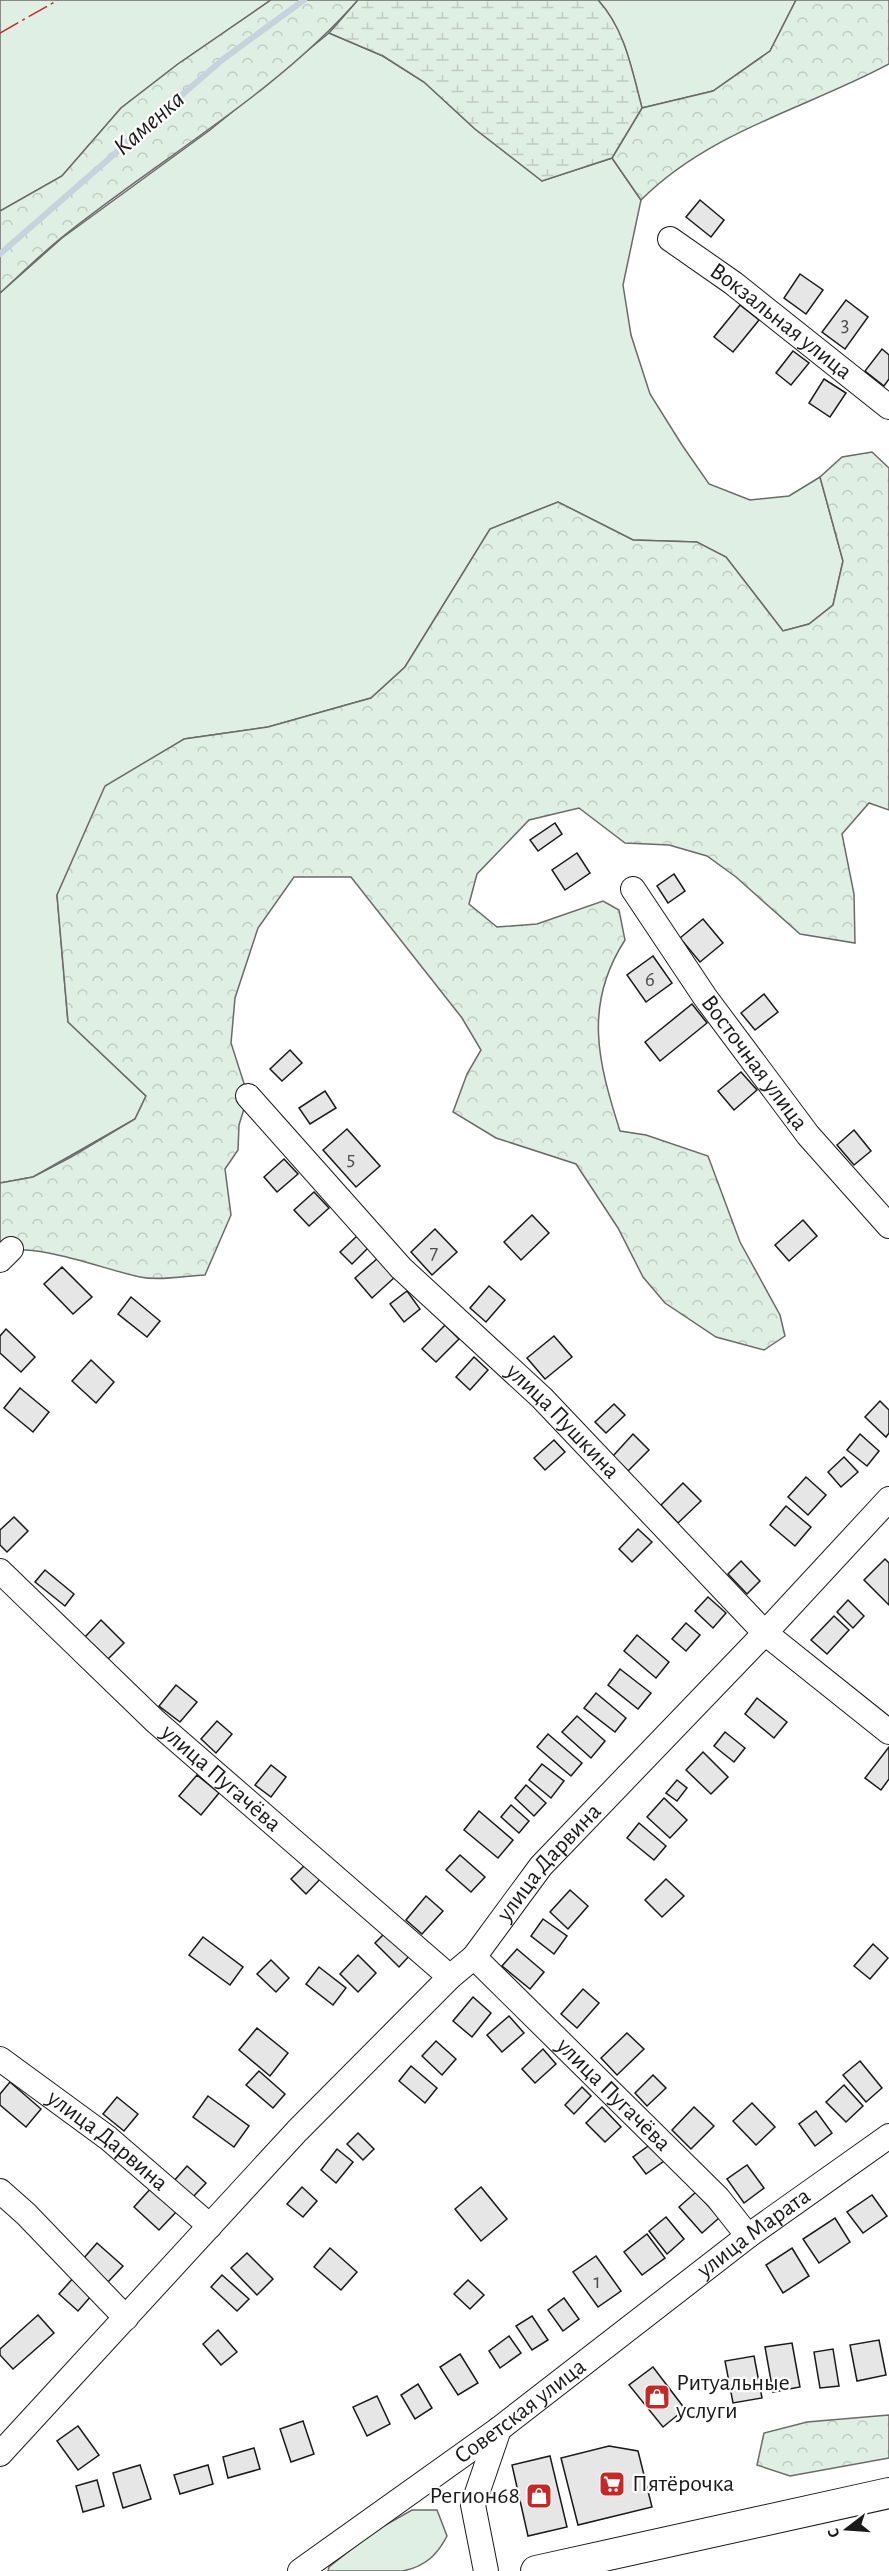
<svg xmlns="http://www.w3.org/2000/svg" width="889" height="2571" font-family="'Alegreya Sans',sans-serif">
<style>
.green{fill:#e0efe3;stroke:#6a6a6a;stroke-width:1.5}
.forest{fill:url(#forest-crowns);stroke:#6a6a6a;stroke-width:1.5}
.wetland{fill:url(#wetland-marsh);stroke:#6a6a6a;stroke-width:1.5}
.lines{fill:none;stroke-linecap:round;stroke-linejoin:round}
.stream{stroke:#c6d2dc;stroke-width:6}
.building{fill:#e6e6e6;stroke:#1a1a1a;stroke-width:1.5}
.minor-casing{stroke:#1a1a1a;stroke-width:26}
.major-casing{stroke:#1a1a1a;stroke-width:32}
.minor{stroke:#fff;stroke-width:24}
.major{stroke:#fff;stroke-width:30}
.power{stroke:#c62828;stroke-width:1.5;stroke-dasharray:21 4.5 3 4.5;stroke-linecap:butt}
.labels{text-anchor:middle;dominant-baseline:central;stroke-width:4.5;stroke-linejoin:round;paint-order:stroke}
.number-label{font-size:21px;fill:#4d4d4d}
.street-label{font-size:24px;fill:#1a1a1a;stroke:#fff}
.poi-label{font-size:24px;fill:#1a1a1a;stroke:#fff;text-anchor:start}
.water-label{font-size:26px;font-style:italic;fill:#1a1a1a;stroke:#fff}
</style>
<defs>
<pattern id="forest-crowns" width="20" height="18" patternUnits="userSpaceOnUse" patternTransform="scale(1.5)"><rect width="20" height="18" fill="#e0efe3"/><path d="M2 6a3 3 0 1 1 6 0M12 15a3 3 0 1 1 6 0" fill="none" stroke="#c0ccc2"/></pattern>
<pattern id="wetland-marsh" width="20" height="14" patternUnits="userSpaceOnUse" patternTransform="scale(1.5)"><rect width="20" height="14" fill="#e0efe3"/><path d="M1 5h8M5 5V1M11 12h8M15 12V8" fill="none" stroke="#c0ccc2"/></pattern>
</defs>
<rect width="100%" height="100%" fill="#fff"/>
<g class="green">
<polygon points="0,0 271,0 178,64 121,108 62,176 0,211"/>
<path d="M598 0H796L770 51 713 91 642 108C632 70 624 29 598 0Z"/>
<polygon points="329,33 383,56 424,82 475,129 542,181 612,158 641,200 623,285 631,335 650,394 682,445 709,484 750,500 789,496 820,477 843,561 833,605 809,624 783,631 726,557 696,542 633,540 558,502 490,529 405,667 371,698 268,727 184,739 57,895 68,1022 146,1096 135,1119 33,1177 0,1183 0,293 62,238 210,130"/>
<path d="M412 2510H437L447 2536C437 2555 426 2566 403 2571H328L329 2567 373 2532Z"/>
</g>
<g class="forest">
<path d="M271 0H358C273 96 160 158 61 238 40 255 20 275 0 293V211L62 176 121 108 178 64Z"/>
<path d="M796 0H889V64C805 109 710 131 641 200L612 158 642 108 713 91 770 51Z"/>
<path d="M872 452 889 468V810L869 803 842 834 854 894 855 943 800 934 736 877 707 856 669 845 625 843 579 808 529 820 477 874 469 904 497 927 537 924 603 901 619 910 625 940C583 1005 598 1062 620 1131L646 1135 708 1156 740 1242 780 1315 785 1336 764 1350 716 1337 665 1303 643 1277 618 1228 576 1164 496 1138 453 1112 467 1074 481 1050 462 1018 351 877H294L258 928 235 998 231 1043 248 1096 239 1125 238 1150 225 1169 231 1215 205 1275C185 1276 160 1281 140 1277 102 1269 37 1242 0 1252V1183L33 1177 71 1157 135 1119 146 1096 68 1022 57 895 105 786 184 739 268 727 371 698 405 667 490 529 558 502 633 540 697 542 726 557 783 631 809 624 833 605 843 561 820 477 842 457Z"/>
<polygon points="889,2415 889,2458 790,2476 757,2465 764,2433 807,2422"/>
</g>
<path class="wetland" d="M358 0H598C625 29 632 70 642 108L612 158 542 181 475 129 424 82 383 56 329 33Z"/>
<g class="lines">
<polyline class="stream" points="0,254 222,60 304,0"/>
</g>
<g class="building">
<polygon points="700,200 724,220 711,237 686,217"/>
<polygon points="800,274 823,290 806,314 784,298"/>
<polygon points="846,300 868,317 845,349 822,332"/>
<polygon points="740,305 759,320 733,352 714,337"/>
<polygon points="882,349 889,355 889,379 884,386 865,371"/>
<polygon points="793,351 809,363 791,385 776,373"/>
<polygon points="824,379 846,393 830,417 809,403"/>
<polygon points="555,823 562,834 538,851 530,840"/>
<polygon points="577,853 590,873 565,890 552,870"/>
<polygon points="674,874 685,891 668,903 657,886"/>
<polygon points="703,919 723,943 700,962 680,938"/>
<polygon points="653,956 672,983 646,1002 627,975"/>
<polygon points="764,994 778,1012 755,1030 741,1013"/>
<polygon points="692,1004 707,1023 660,1061 645,1042"/>
<polygon points="290,1050 302,1063 282,1081 270,1069"/>
<polygon points="741,1072 757,1090 734,1110 718,1091"/>
<polygon points="325,1091 336,1108 310,1124 299,1108"/>
<polygon points="347,1129 380,1166 356,1187 323,1150"/>
<polygon points="854,1130 871,1151 854,1165 837,1145"/>
<polygon points="284,1159 298,1174 277,1192 264,1177"/>
<polygon points="314,1192 329,1208 309,1226 294,1210"/>
<polygon points="532,1215 549,1233 521,1260 504,1242"/>
<polygon points="803,1220 817,1236 789,1261 775,1245"/>
<polygon points="435,1229 457,1252 432,1275 411,1252"/>
<polygon points="357,1236 368,1248 352,1264 340,1252"/>
<polygon points="378,1258 395,1277 372,1298 355,1278"/>
<polygon points="62,1267 92,1297 73,1314 44,1284"/>
<polygon points="489,1286 505,1300 486,1322 470,1308"/>
<polygon points="407,1291 420,1309 404,1322 390,1304"/>
<polygon points="131,1297 160,1321 147,1337 118,1314"/>
<polygon points="445,1325 459,1339 436,1362 422,1349"/>
<polygon points="6,1329 35,1357 21,1372 0,1353 0,1336"/>
<polygon points="554,1336 572,1357 545,1379 527,1358"/>
<polygon points="474,1357 488,1370 470,1390 456,1377"/>
<polygon points="91,1360 114,1382 96,1403 72,1381"/>
<polygon points="20,1388 49,1412 33,1432 4,1408"/>
<polygon points="880,1401 889,1410 889,1433 886,1437 865,1417"/>
<polygon points="614,1404 625,1415 606,1433 595,1422"/>
<polygon points="633,1434 649,1450 628,1471 613,1456"/>
<polygon points="860,1434 879,1451 867,1466 847,1450"/>
<polygon points="554,1440 565,1452 545,1470 534,1458"/>
<polygon points="844,1457 858,1472 841,1487 828,1472"/>
<polygon points="806,1477 826,1495 808,1515 788,1497"/>
<polygon points="683,1483 701,1501 678,1523 661,1505"/>
<polygon points="786,1506 811,1527 795,1546 770,1525"/>
<polygon points="14,1517 28,1531 7,1552 0,1545 0,1530"/>
<polygon points="638,1529 652,1542 632,1562 619,1549"/>
<polygon points="885,1559 889,1563 889,1605 864,1580"/>
<polygon points="741,1561 760,1581 747,1594 728,1574"/>
<polygon points="45,1570 74,1594 65,1606 35,1582"/>
<polygon points="708,1597 726,1613 713,1628 695,1611"/>
<polygon points="848,1600 864,1616 853,1628 837,1612"/>
<polygon points="834,1616 849,1630 827,1654 811,1640"/>
<polygon points="101,1620 124,1643 108,1659 85,1637"/>
<polygon points="686,1623 700,1635 686,1651 672,1639"/>
<polygon points="637,1635 669,1662 656,1678 624,1651"/>
<polygon points="620,1669 651,1693 638,1709 608,1685"/>
<polygon points="176,1685 197,1702 180,1722 159,1706"/>
<polygon points="596,1693 626,1718 615,1732 584,1708"/>
<polygon points="757,1698 787,1722 774,1738 745,1714"/>
<polygon points="577,1716 605,1741 591,1758 562,1732"/>
<polygon points="217,1721 232,1734 216,1753 201,1739"/>
<polygon points="725,1732 745,1748 734,1762 714,1746"/>
<polygon points="548,1734 582,1763 571,1776 537,1747"/>
<polygon points="889,1747 889,1779 881,1790 865,1778"/>
<polygon points="703,1752 728,1777 711,1794 686,1770"/>
<polygon points="542,1764 564,1781 551,1798 529,1780"/>
<polygon points="271,1765 286,1777 271,1797 255,1785"/>
<polygon points="197,1775 219,1793 201,1815 179,1796"/>
<polygon points="677,1780 687,1788 677,1801 666,1793"/>
<polygon points="526,1785 546,1803 534,1816 515,1798"/>
<polygon points="664,1798 687,1820 670,1838 647,1817"/>
<polygon points="511,1805 529,1821 519,1833 501,1817"/>
<polygon points="479,1811 513,1840 498,1858 464,1830"/>
<polygon points="639,1823 666,1846 654,1860 627,1838"/>
<polygon points="460,1855 485,1877 471,1892 446,1870"/>
<polygon points="308,1862 323,1876 306,1894 291,1879"/>
<polygon points="666,1879 684,1896 662,1917 645,1900"/>
<polygon points="570,1890 588,1906 568,1929 550,1912"/>
<polygon points="426,1896 443,1911 422,1934 406,1920"/>
<polygon points="543,1919 567,1936 554,1954 531,1936"/>
<polygon points="388,1930 412,1953 399,1967 375,1943"/>
<polygon points="203,1937 243,1967 230,1985 189,1955"/>
<polygon points="873,1944 888,1958 870,1979 854,1966"/>
<polygon points="517,1949 544,1972 530,1989 502,1966"/>
<polygon points="358,1955 376,1973 358,1992 340,1974"/>
<polygon points="271,1960 289,1978 276,1992 257,1974"/>
<polygon points="319,1967 346,1988 333,2005 306,1984"/>
<polygon points="583,1989 599,2003 577,2028 561,2014"/>
<polygon points="473,1997 491,2013 472,2037 453,2021"/>
<polygon points="509,2016 524,2033 502,2052 487,2035"/>
<polygon points="257,2028 288,2053 270,2076 239,2050"/>
<polygon points="627,2033 644,2049 617,2075 601,2058"/>
<polygon points="436,2041 456,2059 442,2075 422,2056"/>
<polygon points="543,2049 556,2064 535,2083 522,2069"/>
<polygon points="860,2061 882,2088 866,2102 843,2075"/>
<polygon points="411,2066 437,2088 425,2103 399,2081"/>
<polygon points="259,2071 285,2094 273,2108 246,2085"/>
<polygon points="653,2075 666,2088 647,2106 635,2093"/>
<polygon points="10,2082 41,2109 26,2127 0,2105 0,2094"/>
<polygon points="844,2085 863,2106 846,2122 826,2102"/>
<polygon points="582,2087 591,2096 574,2114 565,2105"/>
<polygon points="208,2096 249,2126 234,2147 193,2117"/>
<polygon points="117,2097 138,2114 124,2131 103,2114"/>
<polygon points="752,2103 775,2127 756,2145 733,2121"/>
<polygon points="602,2107 621,2127 605,2142 586,2123"/>
<polygon points="694,2107 714,2126 691,2149 672,2130"/>
<polygon points="816,2111 832,2133 815,2146 799,2124"/>
<polygon points="358,2133 374,2149 363,2160 347,2144"/>
<polygon points="651,2144 664,2161 646,2174 633,2157"/>
<polygon points="337,2149 353,2162 336,2183 321,2170"/>
<polygon points="747,2165 764,2188 744,2203 727,2179"/>
<polygon points="187,2166 206,2183 192,2198 173,2182"/>
<polygon points="152,2187 178,2210 159,2230 134,2207"/>
<polygon points="302,2187 317,2201 303,2217 287,2204"/>
<polygon points="481,2187 507,2219 481,2241 455,2209"/>
<polygon points="696,2192 719,2218 702,2233 679,2207"/>
<polygon points="872,2195 887,2216 863,2233 847,2212"/>
<polygon points="666,2217 684,2239 667,2254 649,2231"/>
<polygon points="835,2218 850,2242 819,2263 803,2239"/>
<polygon points="647,2234 665,2258 642,2275 624,2252"/>
<polygon points="97,2243 123,2266 108,2282 83,2259"/>
<polygon points="330,2248 357,2272 341,2290 314,2267"/>
<polygon points="792,2248 809,2276 783,2293 766,2265"/>
<polygon points="247,2253 273,2279 257,2295 231,2268"/>
<polygon points="596,2256 621,2291 598,2307 573,2272"/>
<polygon points="222,2275 249,2299 237,2311 211,2287"/>
<polygon points="74,2277 92,2295 78,2311 59,2294"/>
<polygon points="468,2280 484,2295 470,2309 454,2294"/>
<polygon points="564,2298 579,2319 563,2331 548,2310"/>
<polygon points="38,2315 54,2333 13,2369 0,2355 0,2349"/>
<polygon points="532,2316 548,2340 532,2350 516,2326"/>
<polygon points="218,2330 237,2352 221,2365 203,2344"/>
<polygon points="509,2336 521,2353 500,2368 489,2351"/>
<polygon points="879,2340 886,2375 857,2381 850,2345"/>
<polygon points="792,2343 800,2387 773,2392 765,2347"/>
<polygon points="833,2349 839,2386 820,2388 814,2352"/>
<polygon points="460,2354 478,2383 458,2395 440,2367"/>
<polygon points="754,2356 762,2398 733,2403 725,2361"/>
<polygon points="653,2367 685,2409 663,2427 629,2385"/>
<polygon points="418,2384 432,2408 415,2419 401,2395"/>
<polygon points="377,2396 390,2424 367,2436 353,2407"/>
<polygon points="303,2421 314,2454 291,2462 280,2429"/>
<polygon points="78,2426 99,2455 78,2470 57,2441"/>
<polygon points="609,2446 638,2451 652,2507 578,2525 561,2458"/>
<polygon points="254,2448 260,2469 228,2478 223,2457"/>
<polygon points="550,2456 567,2527 528,2536 512,2465"/>
<polygon points="140,2465 151,2499 123,2508 113,2473"/>
<polygon points="208,2465 213,2484 180,2494 174,2475"/>
<polygon points="97,2480 104,2506 83,2512 76,2486"/>
</g>
<g class="lines">
<g class="minor-casing">
<g id="minor">
<path id="s1" d="M670 239 733 283 889 407"/>
<path id="s2" d="M633 889 705 997 808 1135 889 1226"/>
<path id="s3" d="M248 1096 401 1268 542 1398 765 1633 889 1732"/>
<polyline points="0,1260 11,1249"/>
<path id="s4" d="M0 1571 155 1721 450 1977"/>
<path id="s5" d="M474 1957 718 2198 748 2236"/>
<path id="s6" d="M0 2059 108 2138 210 2226"/>
<polyline points="0,2191 26,2214 126,2318"/>
<path id="s7" d="M0 2454 297 2131 450 1977 474 1957 541 1866 765 1633 889 1499"/>
<path id="s8" d="M300 2571 499 2429 748 2236 889 2136"/>
<polyline points="486,2571 473,2505 499,2429"/>
</g>
</g>
<g class="major-casing">
<polyline id="major" points="536,2571 889,2493"/>
</g>
<use href="#minor" class="minor"/>
<use href="#major" class="major"/>
<polyline class="power" points="0,33 58,0"/>
</g>
<defs>
<g id="shop-square" transform="scale(1.35)"><rect x="-9" y="-9" width="18" height="18" rx="4" fill="#c62828" stroke="#fff"/><path d="M-5-2.5h2.3a2.7 3.5 0 0 1 5.4 0H5L5.5 6h-11ZM-1.5-2.5h3a1.5 2.3 0 0 0-3 0Z" fill="#fff"/></g>
<g id="supermarket-square" transform="scale(1.35)"><rect x="-9" y="-9" width="18" height="18" rx="4" fill="#c62828" stroke="#fff"/><path d="M-6-5.5h2.5l.6 2H6L4.5 2H-2.5L-4.4-4H-6ZM-1.5 3.2a1.3 1.3 0 1 0 .1 0ZM3 3.2a1.3 1.3 0 1 0 .1 0Z" fill="#fff"/></g>
</defs>
<g fill-rule="evenodd">
<use href="#shop-square" x="657" y="2397"/>
<use href="#supermarket-square" x="612" y="2484"/>
<use href="#shop-square" x="539" y="2496"/>
</g>
<g class="labels">
<g class="number-label">
<text x="845" y="324">3</text>
<text x="650" y="979">6</text>
<text x="351" y="1158">5</text>
<text x="434" y="1252">7</text>
<text x="597" y="2281">1</text>
</g>
<g class="street-label">
<text stroke="none"><textPath href="#s1" startOffset="138">Вокзальная улица</textPath></text>
<text stroke="none"><textPath href="#s2" startOffset="212">Восточная улица</textPath></text>
<text stroke="none"><textPath href="#s3" startOffset="453">улица Пушкина</textPath></text>
<text stroke="none"><textPath href="#s4" startOffset="303">улица Пугачёва</textPath></text>
<text stroke="none"><textPath href="#s7" startOffset="808">улица Дарвина</textPath></text>
<text stroke="none"><textPath href="#s5" startOffset="196">улица Пугачёва</textPath></text>
<text stroke="none"><textPath href="#s6" startOffset="135">улица Дарвина</textPath></text>
<text stroke="none"><textPath href="#s8" startOffset="566">улица Марата</textPath></text>
<text stroke="none"><textPath href="#s8" startOffset="272">Советская улица</textPath></text>
</g>
<g class="poi-label">
<text x="676" y="2383">Ритуальные<tspan x="676" dy="28">услуги</tspan></text>
<text x="632" y="2484">Пятёрочка</text>
<text x="520" y="2496" text-anchor="end">Регион68</text>
</g>
<g class="water-label">
<text transform="translate(149 123) rotate(-41)">Каменка</text>
</g>
</g>
<g transform="translate(847 2529) rotate(253)" stroke="#ffffff" stroke-width="4.5" paint-order="stroke">
<path d="M0-4.5L10 22L0 15L-10 22Z" fill="#1a1a1a"/>
<text y="-9" font-size="16" font-weight="bold" text-anchor="middle" fill="#1a1a1a">С</text>
</g>
</svg>
